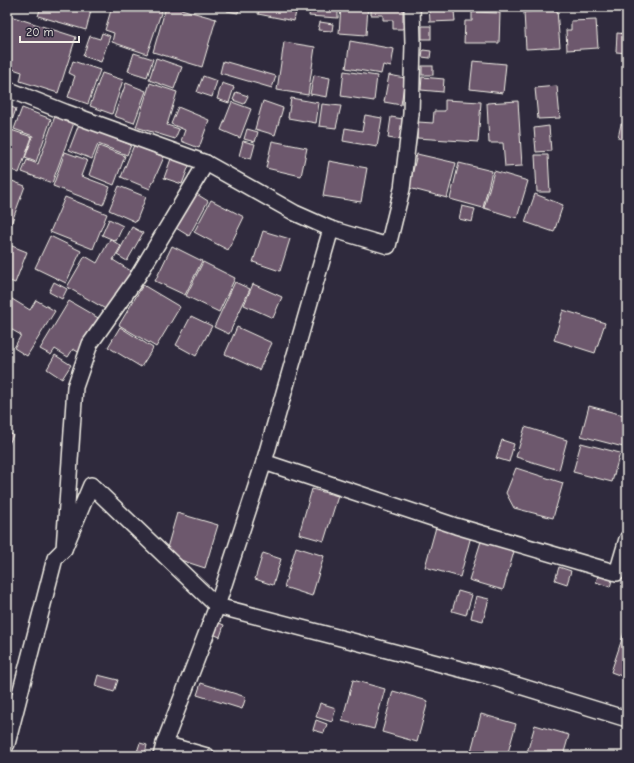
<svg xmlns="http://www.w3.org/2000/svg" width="634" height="763" font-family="'Comic Neue',sans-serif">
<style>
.building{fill:#6d586d;stroke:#f4f1e8}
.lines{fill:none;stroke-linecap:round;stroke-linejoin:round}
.minor-casing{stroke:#f4f1e8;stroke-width:18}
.minor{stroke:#2f2a3d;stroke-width:15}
</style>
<rect width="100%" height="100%" fill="#2f2a3d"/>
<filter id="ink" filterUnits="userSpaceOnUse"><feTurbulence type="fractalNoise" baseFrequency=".025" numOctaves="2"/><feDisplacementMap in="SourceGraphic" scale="8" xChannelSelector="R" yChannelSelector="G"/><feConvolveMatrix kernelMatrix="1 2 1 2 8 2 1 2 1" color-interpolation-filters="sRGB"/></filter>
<g filter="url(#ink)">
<g class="building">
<polygon points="41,7 92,7 86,30 38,16"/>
<polygon points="112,7 141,8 141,7 163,7 147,54 112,42 114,33 105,30"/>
<polygon points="166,7 174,7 216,19 202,67 153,52"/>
<polygon points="228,7 239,7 238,13 227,11"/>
<polygon points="259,7 297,7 294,21 258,14"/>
<polygon points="310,7 338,7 338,18 309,16"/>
<polygon points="341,7 368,7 366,35 339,33"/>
<polygon points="371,7 403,7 403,29 393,29 393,20 383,20 383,15 371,15"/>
<polygon points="429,7 444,7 444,11 454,11 455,21 430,22"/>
<polygon points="474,7 501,7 501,10 474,9"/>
<polygon points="557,10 560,47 526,49 524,12"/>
<polygon points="472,12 500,13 499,43 464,43 465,21 472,21"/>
<polygon points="7,15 76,37 58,93 20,81 22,72 7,67"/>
<polygon points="596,20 598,48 567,50 566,30 571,30 571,21"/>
<polygon points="320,22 333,24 332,31 318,30"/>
<rect x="422" y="26" width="9" height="13"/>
<polygon points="102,33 110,36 101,62 83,56 90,36 100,39"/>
<polygon points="617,33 627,34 627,53 616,52"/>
<polygon points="350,41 394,49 391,67 383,65 381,74 346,68"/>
<polygon points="284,42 315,47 308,95 277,90"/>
<polygon points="423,50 431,51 430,58 422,57"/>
<polygon points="134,53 153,59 147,77 128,71"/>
<polygon points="156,58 182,67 174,89 149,80"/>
<polygon points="73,61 100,70 88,104 68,97 75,76 69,73"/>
<polygon points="223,61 276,76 272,88 220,73"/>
<polygon points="473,61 506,64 503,93 470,89"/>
<rect x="422" y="66" width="11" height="9"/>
<polygon points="344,71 377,76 374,101 341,96"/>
<polygon points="102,73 123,80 112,114 90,106"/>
<polygon points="314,75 330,78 327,97 310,94"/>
<polygon points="389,75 405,78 401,105 384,102"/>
<polygon points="203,76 217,81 212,97 197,92"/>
<polygon points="422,77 444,79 443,92 421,90"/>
<polygon points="126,83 146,91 134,123 114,116"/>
<polygon points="150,83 177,92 167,125 179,129 175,139 136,127"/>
<polygon points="222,83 234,87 229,103 217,99"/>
<polygon points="557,86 560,118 538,119 535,88"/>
<polygon points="236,92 248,96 244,104 233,100"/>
<polygon points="291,98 319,103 316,123 288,118"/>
<polygon points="445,100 481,102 478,142 417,138 418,122 433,123 434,111 445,111"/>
<polygon points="263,101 283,108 275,135 255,129"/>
<polygon points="518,101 522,166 505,167 503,143 489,143 487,103"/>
<polygon points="232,102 251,109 240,138 221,130"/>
<polygon points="322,104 341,106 336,128 319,126"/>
<polygon points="7,105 16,109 8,132 7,132"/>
<polygon points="178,107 209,120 199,148 181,141 185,130 171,124"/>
<polygon points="22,108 51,119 36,162 25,158 33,136 14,129"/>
<polygon points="365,115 382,118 377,147 343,141 345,128 362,131"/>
<polygon points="55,116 74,123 52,183 22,172 27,160 38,164"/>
<polygon points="391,117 403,119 400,140 388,138"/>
<polygon points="79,124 131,145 127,155 98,144 92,159 69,150"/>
<polygon points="621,124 627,125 627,140 618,138"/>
<polygon points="549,126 551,151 536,152 534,128"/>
<polygon points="247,129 258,132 255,142 244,139"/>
<polygon points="11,130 32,137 19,173 7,168 7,140"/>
<polygon points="243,141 255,144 251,159 239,156"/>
<polygon points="272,141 307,148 301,176 266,168"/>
<polygon points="134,145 164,157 150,189 121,177"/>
<polygon points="99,146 125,156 114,185 89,175"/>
<polygon points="65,152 87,160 81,176 110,187 103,205 53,186"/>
<polygon points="417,154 456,163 447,198 409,188"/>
<polygon points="535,155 548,155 550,192 537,192"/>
<polygon points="172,156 190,163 182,184 164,178"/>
<polygon points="329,161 367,168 361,202 323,196"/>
<polygon points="459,163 492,171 483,208 450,199"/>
<polygon points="494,171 528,181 517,218 484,208"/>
<polygon points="7,179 25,186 7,235"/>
<polygon points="119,186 146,197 136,222 109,210"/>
<polygon points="195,193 208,201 189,236 176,228"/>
<polygon points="535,194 563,205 554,232 525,222"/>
<polygon points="65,197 107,214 93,249 50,232"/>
<polygon points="211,200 244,217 228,250 194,232"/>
<polygon points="462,206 475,209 472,222 459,219"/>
<polygon points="109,219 123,226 116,241 102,235"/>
<polygon points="132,227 143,233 127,261 117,255"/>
<polygon points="263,231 290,239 280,271 253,262"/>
<polygon points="50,236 81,251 66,283 35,268"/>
<polygon points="110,239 121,246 113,260 131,271 109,311 67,287 85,256 97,263"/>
<polygon points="7,244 27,252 15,283 7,280"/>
<polygon points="172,246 202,261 185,295 155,281"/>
<polygon points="203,262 235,278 219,312 186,296"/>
<polygon points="54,282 67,289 62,299 49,292"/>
<polygon points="235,282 250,289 229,334 214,327"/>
<polygon points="253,284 282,297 273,318 244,305"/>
<polygon points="143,285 180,307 156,347 119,325"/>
<polygon points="7,296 30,310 36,300 55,311 27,356 14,348 21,335 7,327"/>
<polygon points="69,301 100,319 80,353 73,349 68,357 55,349 51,355 40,349"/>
<polygon points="563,310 605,323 595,353 554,340"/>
<polygon points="191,316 212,326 196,356 176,345"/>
<polygon points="120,327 153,348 141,367 108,347"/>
<polygon points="237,327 272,343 259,370 225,354"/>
<polygon points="55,355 71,365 62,379 47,369"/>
<polygon points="589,406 627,416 627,448 581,436"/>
<polygon points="525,427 567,440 559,470 516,457"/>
<polygon points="7,432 13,435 7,448"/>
<polygon points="502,440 514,444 509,462 496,458"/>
<polygon points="581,443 620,453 612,482 573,472"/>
<polygon points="516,468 563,483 553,518 514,508 506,493"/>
<polygon points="312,489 338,496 324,541 299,534"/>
<polygon points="177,513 218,525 205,568 165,555"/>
<polygon points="436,527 471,536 460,577 425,567"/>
<polygon points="482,538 515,548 503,590 469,580"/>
<polygon points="296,547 324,556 312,596 284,587"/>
<polygon points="263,553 281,559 273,585 255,579"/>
<polygon points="559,567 571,571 567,584 555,580"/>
<polygon points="600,570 614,574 610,587 596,582"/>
<polygon points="458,591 472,595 466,615 452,611"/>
<polygon points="476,596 489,599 483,621 471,618"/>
<polygon points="214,621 224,625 220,637 210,633"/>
<polygon points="624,633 627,634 627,678 611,672"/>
<polygon points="98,675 118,680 114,692 95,686"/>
<polygon points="353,680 385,689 374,729 342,721"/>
<polygon points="201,683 246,697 242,709 197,695"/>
<polygon points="393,691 428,701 417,742 382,732"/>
<polygon points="320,703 336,708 332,722 316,717"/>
<polygon points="481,714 516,724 507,756 470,755"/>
<polygon points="316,720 327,724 324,733 313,730"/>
<polygon points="535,725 569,735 563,756 526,756"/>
<polygon points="140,743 147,745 145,754 137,752"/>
</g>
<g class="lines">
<g class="minor-casing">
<g id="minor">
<polyline points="7,89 65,112 206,163 295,213 331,229 388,246 402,189 411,114 413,44 412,7"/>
<polyline points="264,462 456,526 617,573 627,539"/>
<polyline points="64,549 91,485 217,606 487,676 627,719"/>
<polyline points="7,744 55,558 64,549 75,387 90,344 138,276 206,163"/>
<polyline points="164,744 207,756"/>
<polyline points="161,756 164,744 217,606 264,462 331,229"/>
</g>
</g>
<use href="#minor" class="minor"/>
</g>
</g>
<rect width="634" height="763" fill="none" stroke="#2f2a3d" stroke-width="24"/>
<rect x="12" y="12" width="610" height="739" fill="none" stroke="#f4f1e8" stroke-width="1.5" filter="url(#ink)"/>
<path d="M20 36v6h59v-6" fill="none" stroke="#f4f1e8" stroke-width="2"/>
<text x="26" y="36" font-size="12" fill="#f4f1e8" stroke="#2f2a3d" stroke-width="3" paint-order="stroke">20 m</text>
</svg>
